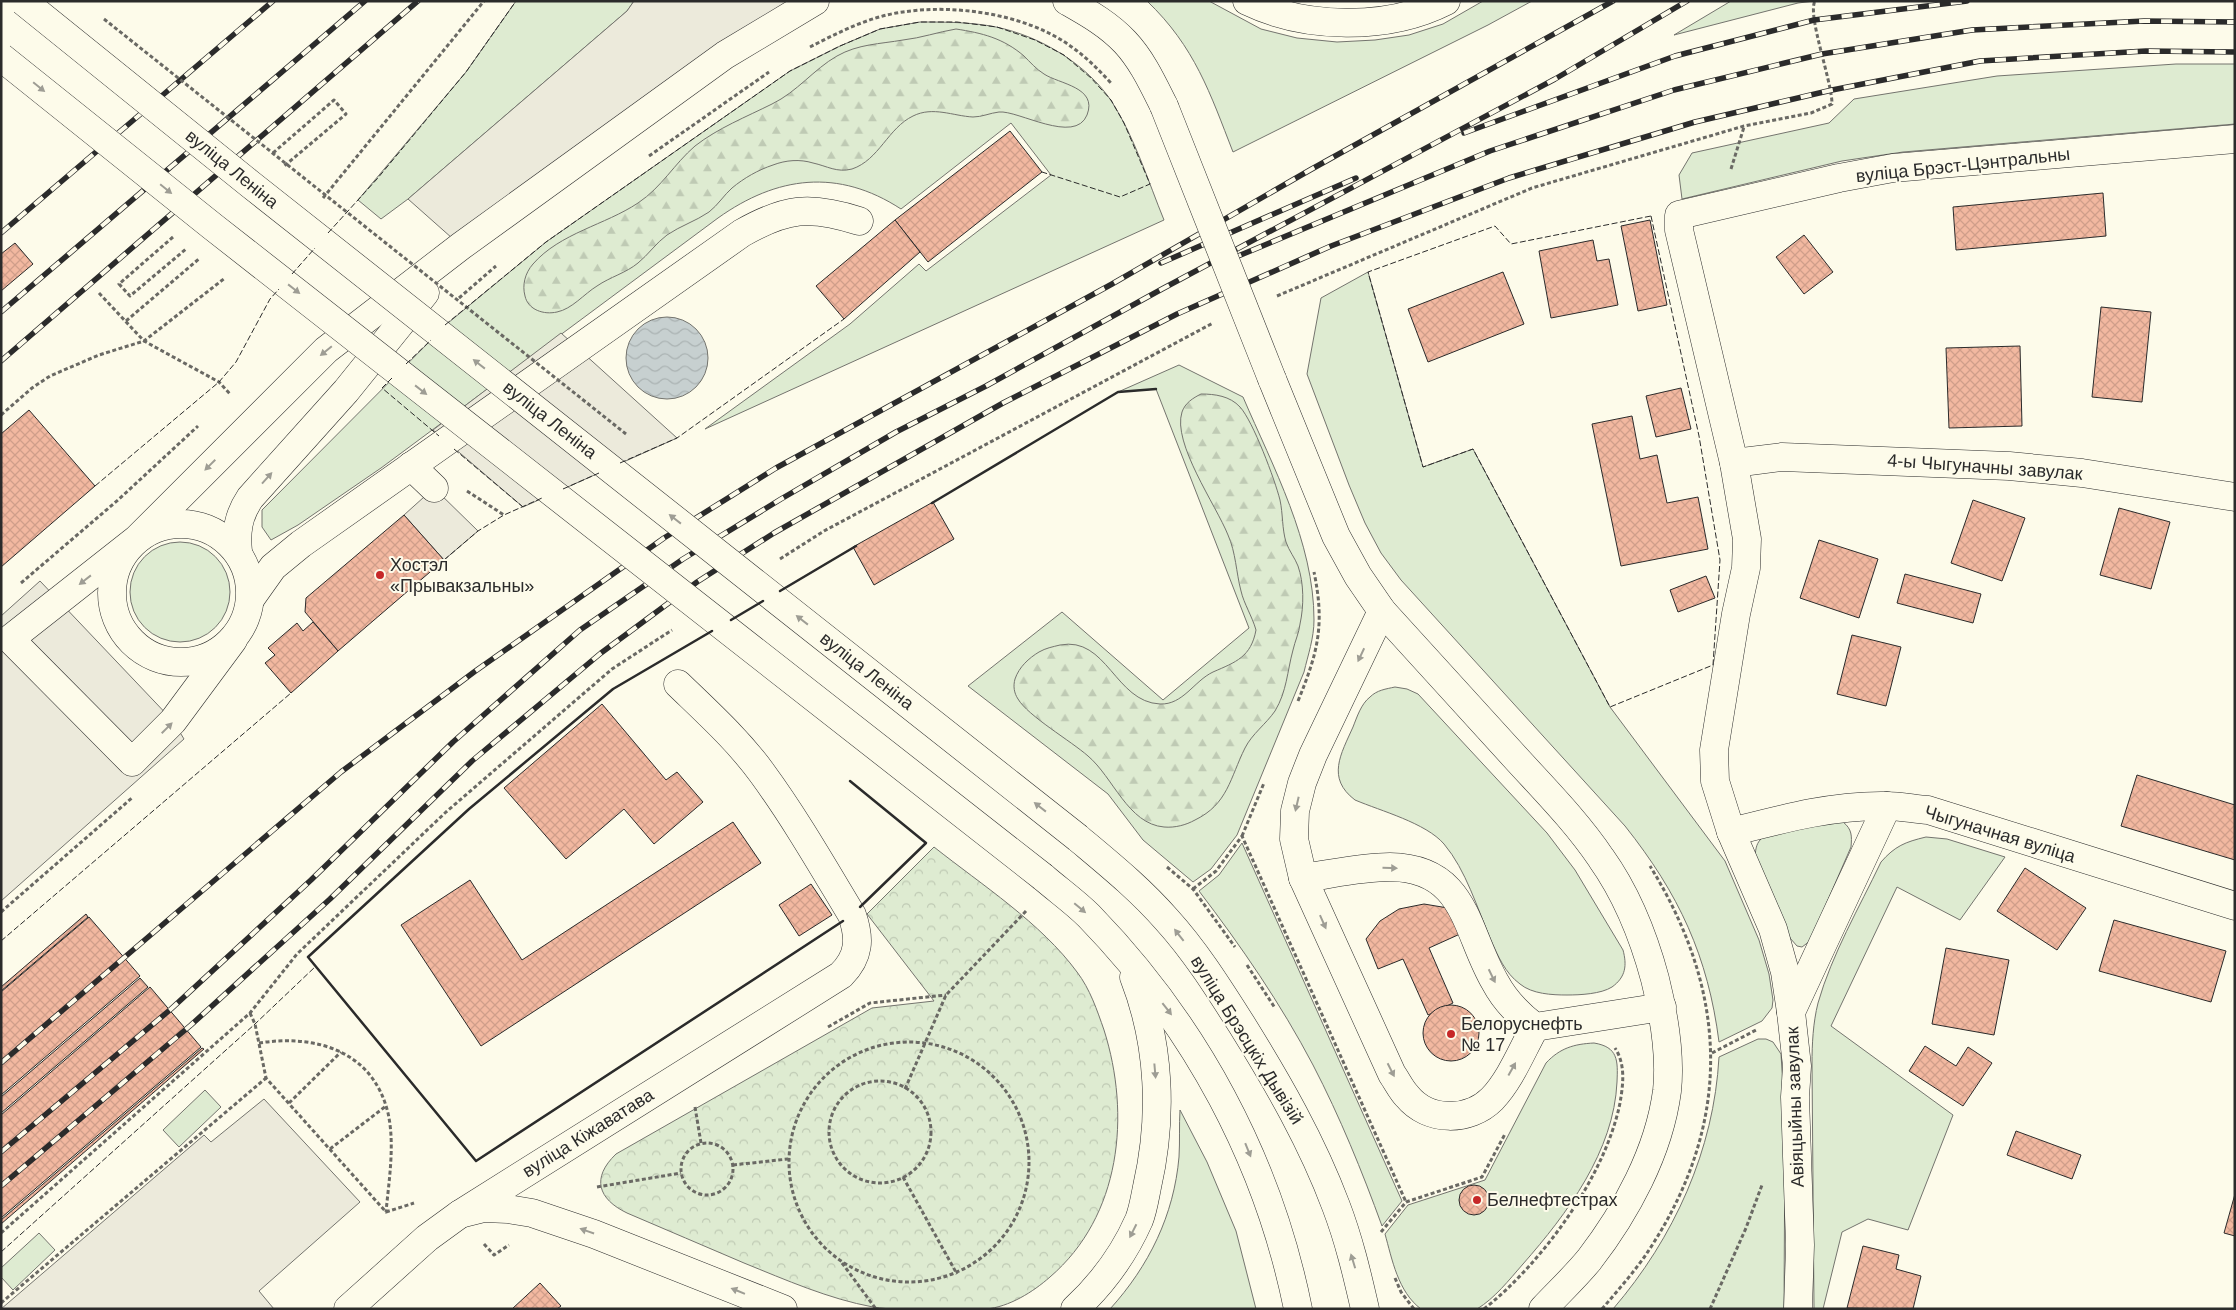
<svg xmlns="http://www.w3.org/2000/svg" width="2236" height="1310" font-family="Helvetica,sans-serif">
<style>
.grass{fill:#deebd1;stroke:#74746e}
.forest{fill:url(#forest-firs);stroke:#74746e}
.park{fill:url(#park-crowns);stroke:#74746e}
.parking{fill:#eceadb;stroke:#74746e}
.water{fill:url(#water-waves);stroke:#74746e}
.building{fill:url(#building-cross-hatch);stroke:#2b2b2b}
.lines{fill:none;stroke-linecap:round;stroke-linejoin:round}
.minor-casing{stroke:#2b2b2b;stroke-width:29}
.major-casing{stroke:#2b2b2b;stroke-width:29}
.path{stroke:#6a6964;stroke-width:3;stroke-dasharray:4 2.5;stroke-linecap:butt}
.minor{stroke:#fdfbea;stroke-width:28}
.major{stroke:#fdfbea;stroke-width:28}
.rail-casing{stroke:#2b2b2b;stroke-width:5.5}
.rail{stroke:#fdfbea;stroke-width:4;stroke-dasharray:11;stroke-linecap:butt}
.minor-bridge-casing{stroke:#2b2b2b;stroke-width:29;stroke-linecap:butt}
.major-bridge-casing{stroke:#2b2b2b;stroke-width:29;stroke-linecap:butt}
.path-bridge{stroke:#6a6964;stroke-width:3;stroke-dasharray:4 2.5;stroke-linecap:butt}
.minor-bridge{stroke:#fdfbea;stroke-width:28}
.major-bridge{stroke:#fdfbea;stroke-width:28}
.fence{stroke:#2b2b2b;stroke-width:1;stroke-dasharray:6 2.5;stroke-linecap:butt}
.wall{stroke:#2b2b2b;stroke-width:2.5}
.oneway{fill:#9e9d94}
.poi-dot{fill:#c62828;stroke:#fdfbea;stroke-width:2}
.labels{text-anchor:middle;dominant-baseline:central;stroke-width:4;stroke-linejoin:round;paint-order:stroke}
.street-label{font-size:18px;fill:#2b2b2b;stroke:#fdfbea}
.poi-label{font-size:18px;fill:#2b2b2b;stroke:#fdfbea;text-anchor:start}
</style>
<defs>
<pattern id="forest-firs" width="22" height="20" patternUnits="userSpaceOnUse" patternTransform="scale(1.25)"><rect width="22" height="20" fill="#deebd1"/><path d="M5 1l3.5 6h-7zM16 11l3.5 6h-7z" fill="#bfcab4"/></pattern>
<pattern id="park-crowns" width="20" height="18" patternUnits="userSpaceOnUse" patternTransform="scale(1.25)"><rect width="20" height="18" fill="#deebd1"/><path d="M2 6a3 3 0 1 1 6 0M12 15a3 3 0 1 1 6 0" fill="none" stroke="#bfcab4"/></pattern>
<pattern id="water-waves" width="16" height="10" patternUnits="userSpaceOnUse" patternTransform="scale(1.25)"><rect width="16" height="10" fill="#c7d0d0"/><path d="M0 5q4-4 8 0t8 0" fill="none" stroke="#abb3b3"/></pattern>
<pattern id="building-cross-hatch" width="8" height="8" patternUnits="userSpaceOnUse" patternTransform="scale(1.25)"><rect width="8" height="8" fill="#f2b8a0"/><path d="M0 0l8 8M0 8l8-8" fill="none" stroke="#d09e8a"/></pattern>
</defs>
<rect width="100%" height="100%" fill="#fdfbea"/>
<g class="grass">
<polygon points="516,1 634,1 627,11 408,199 381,219 358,200 466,72"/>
<path d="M1147 1H1209L1261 29 1297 38 1337 42 1375 40 1409 35 1443 24 1483 1H1532L1488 25 1233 152C1210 93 1195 47 1147 1Z"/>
<polygon points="1731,1 1814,1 1798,3 1674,35"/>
<path d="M920 22C945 22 971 22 996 27 1040 36 1087 64 1112 102 1135 138 1148 181 1164 220L705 429 850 324 919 264 926 271 1051 175 1011 123 901 209C838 168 777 176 718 218L381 468 298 525 271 540 262 527V510L448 323 546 242 790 71 840 46 880 29Z"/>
<polygon points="2176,64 2235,64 2235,124 1903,152 1842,161 1682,199 1679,175 1692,153 1829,123 1854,99 1997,76"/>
<path d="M1368 272 1423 467 1473 449 1610 707 1725 861 1759 940 1769 974 1773 1000 1772 1008 1762 1021 1719 1042C1708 956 1679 894 1625 826L1401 580 1381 553 1365 523 1349 485 1307 374 1321 298Z"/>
<path d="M1179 365 1243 397C1273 467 1314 542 1314 620 1314 638 1308 655 1304 672L1237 835 1211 869 1193 882 1143 840 1108 794 968 686 1062 612 1163 700 1249 628 1156 389 1118 392Z"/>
<circle cx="180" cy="592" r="50"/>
<path d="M1395 687 1407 689 1418 694 1547 833 1575 870 1623 950C1627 965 1626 977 1612 987 1601 994 1580 995 1567 995 1552 995 1532 994 1520 984 1505 973 1498 956 1491 940 1477 908 1466 870 1444 844 1426 823 1381 811 1355 800 1326 778 1341 754 1353 727 1357 717 1361 704 1370 697 1377 690 1386 689 1395 687Z"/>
<path d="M1843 822C1852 829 1852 836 1851 847L1810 941 1802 947 1797 946 1790 938 1755 855C1756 849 1756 845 1760 840 1773 824 1823 824 1843 822Z"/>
<path d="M1926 837 1947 839 2005 857 1960 920 1897 887 1831 1026 1953 1115 1908 1230 1868 1219 1842 1232 1823 1309H1814L1812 1064C1812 1044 1813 1023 1818 1003 1832 954 1859 908 1881 862 1895 846 1905 842 1926 837Z"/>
<path d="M1242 843 1402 1201 1382 1226C1362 1171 1340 1117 1313 1065 1281 1004 1241 946 1199 891L1219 875Z"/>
<path d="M1758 1039H1766L1773 1042 1781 1054 1785 1120 1784 1309H1613C1674 1238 1714 1150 1719 1057Z"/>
<path d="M1594 1043C1618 1047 1618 1060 1617 1082 1614 1151 1567 1214 1523 1264 1509 1280 1495 1298 1477 1309H1421C1398 1292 1392 1259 1385 1234L1408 1205 1485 1180 1546 1063C1560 1048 1574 1044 1594 1043Z"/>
<polygon points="205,1090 221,1107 179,1147 163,1130"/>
<path d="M1180 1110 1207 1162 1236 1231 1256 1309H1110C1149 1266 1174 1215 1179 1157 1180 1141 1179 1125 1180 1110Z"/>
<polygon points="39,1233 55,1250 13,1290 1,1277 1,1268"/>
</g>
<g class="forest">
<path d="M956 29C982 33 1003 38 1024 56 1030 62 1036 69 1044 74 1059 84 1098 87 1087 115 1075 145 1018 110 999 112 990 113 982 117 973 117 953 116 933 106 913 116 888 128 879 160 852 169 837 173 827 166 813 163 800 159 786 160 773 165 758 170 744 178 732 188 724 195 718 205 709 212 696 221 680 226 667 235 656 243 648 255 638 263 626 273 610 277 597 286 584 294 572 309 557 312 544 315 528 310 525 296 522 285 525 273 533 264 560 233 605 225 638 203 662 187 674 164 695 146 718 128 746 117 772 104 797 92 814 69 837 56 858 44 880 44 903 40 921 38 938 32 956 29Z"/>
<path d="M1201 394C1215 394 1230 396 1240 407 1253 421 1275 480 1280 500 1283 514 1282 529 1286 542 1289 551 1295 558 1298 566 1304 583 1304 606 1300 624 1299 633 1295 641 1293 650 1287 672 1287 691 1275 711 1266 724 1252 734 1245 748 1230 778 1228 804 1195 820 1186 825 1175 828 1164 827 1128 824 1113 777 1088 756 1071 741 1028 716 1018 699 1014 693 1013 686 1015 679 1019 667 1029 658 1039 652 1046 648 1052 647 1060 645 1107 636 1115 702 1160 704 1183 705 1194 681 1213 672 1236 662 1251 657 1256 630 1252 616 1244 604 1241 591 1236 572 1236 553 1228 535 1216 505 1172 443 1182 412 1185 403 1193 398 1201 394Z"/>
</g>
<path class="park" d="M934 847C982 885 1041 923 1077 972 1090 989 1097 1010 1104 1030 1131 1115 1121 1216 1050 1277 1033 1292 1009 1307 986 1309 966 1310 946 1309 927 1309 909 1309 891 1310 873 1307 829 1299 786 1280 744 1263 705 1246 666 1230 627 1213 598 1199 591 1178 616 1154L872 1008 934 1001 867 914Z"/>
<g class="parking">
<polygon points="634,1 815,1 461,246 408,199 627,11"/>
<polygon points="561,333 677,438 523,507 433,430"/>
<polygon points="434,488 478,531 444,560 404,515"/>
<polygon points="40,581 173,721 184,739 1,901 1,616"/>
<polygon points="264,1099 360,1202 259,1291 274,1309 1,1309 204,1135 211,1142"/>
</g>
<circle class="water" cx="667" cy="358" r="41"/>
<g class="building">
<polygon points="1010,131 1042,172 928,262 895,220"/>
<polygon points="2103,193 2106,236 1956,250 1953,207"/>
<polygon points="895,220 920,252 844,319 816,286"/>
<polygon points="1650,220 1667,305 1638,311 1621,226"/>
<polygon points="1804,235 1833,272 1804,294 1776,257"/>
<polygon points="1593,240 1597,261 1609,259 1618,305 1551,318 1539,251"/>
<polygon points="15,243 33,264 1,291 1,254"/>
<polygon points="1503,272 1524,324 1428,362 1408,309"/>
<polygon points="2101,307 2151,312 2142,402 2092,397"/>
<polygon points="2020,346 2022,426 1949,428 1946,348"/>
<polygon points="1681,388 1691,429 1656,437 1646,396"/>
<polygon points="29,410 95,486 1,567 1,434"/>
<polygon points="1632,416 1640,459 1657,455 1667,503 1698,497 1708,549 1621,566 1592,424"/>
<polygon points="1973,500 2025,518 2002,581 1951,563"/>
<polygon points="933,502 954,539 874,585 853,547"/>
<polygon points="2119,508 2170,522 2151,589 2100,575"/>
<polygon points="404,515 444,560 338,651 305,612 306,598"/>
<polygon points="1819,540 1878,559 1859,618 1800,598"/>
<polygon points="1905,574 1981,594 1973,623 1897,603"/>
<polygon points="1706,576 1715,598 1678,612 1670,590"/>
<polygon points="313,622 338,651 291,693 265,663 275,655 268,648 297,623 303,631"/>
<polygon points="1852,635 1901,647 1886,706 1837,694"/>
<polygon points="602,704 666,780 677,772 703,802 654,844 624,809 566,859 504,788"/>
<polygon points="2137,775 2235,805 2235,860 2121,826"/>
<polygon points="733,822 761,863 481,1046 401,925 470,880 522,960"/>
<polygon points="2025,868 2086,908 2057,950 1997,911"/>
<polygon points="811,884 832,915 799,936 779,905"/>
<polygon points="1424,904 1448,908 1460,934 1429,948 1453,1003 1428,1015 1403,959 1378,969 1366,939 1380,921 1399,909"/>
<polygon points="86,914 88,917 1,991 1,987"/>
<polygon points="89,917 140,976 1,1095 1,992"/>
<polygon points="2114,920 2226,951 2211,1002 2099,971"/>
<polygon points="1946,948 2009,960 1994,1035 1932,1024"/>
<polygon points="140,978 148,987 1,1113 1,1097"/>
<polygon points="150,987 201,1047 1,1218 1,1115"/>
<circle cx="1451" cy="1033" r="28"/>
<polygon points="1925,1046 1956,1066 1968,1047 1992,1063 1963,1106 1909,1071"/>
<polygon points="202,1048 204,1049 1,1224 1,1220"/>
<polygon points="2016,1131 2081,1155 2072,1179 2007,1155"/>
<circle cx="1474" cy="1200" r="15"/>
<polygon points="2235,1194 2235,1236 2224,1233"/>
<polygon points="1863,1246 1899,1255 1896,1269 1921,1276 1913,1309 1847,1308"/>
<polygon points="540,1283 561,1306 557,1309 512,1309"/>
</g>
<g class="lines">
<g class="minor-casing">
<g id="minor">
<path d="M1067 1C1088 13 1108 24 1125 42 1142 60 1153 84 1164 106"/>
<path d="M1247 1C1305 29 1387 31 1446 1"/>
<path d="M1272 379 1336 536 1358 576 1382 611C1426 659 1470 708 1514 756 1544 789 1576 821 1601 858 1626 893 1644 938 1655 979 1664 1015 1671 1054 1667 1091 1659 1152 1626 1212 1589 1260 1575 1277 1558 1293 1543 1309"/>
<polyline points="1734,463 1782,457 2009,466 2082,473 2235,497"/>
<polyline points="411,466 434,488"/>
<circle cx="181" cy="593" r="69"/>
<path d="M238 552C236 531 238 516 250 498L346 391 425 293"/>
<path d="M251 598 273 567 301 544 742 233C786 208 810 205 859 221"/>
<path d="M1382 611 1313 755 1302 783 1295 811 1294 839 1303 878C1332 874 1361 867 1390 867 1467 868 1465 931 1495 982 1505 1001 1518 1014 1535 1027L1662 1007"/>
<polyline points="233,640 173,721 132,762 10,639 137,539 326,350 461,246 725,55 815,1"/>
<path d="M1731 832C1782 819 1833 805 1886 806 1900 806 1914 809 1928 810L2235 906"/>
<path d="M1303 878 1392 1074C1397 1081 1401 1090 1407 1096 1428 1122 1469 1122 1492 1099 1511 1079 1522 1050 1535 1027"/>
<polyline points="1791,1012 1785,972 1773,929 1731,832 1715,781 1714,750 1736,614 1746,568 1747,539 1734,463 1679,230 1679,215 1839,178 1893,168 2235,139"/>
<path d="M348 1309 427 1238 460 1214 841 975C860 956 860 938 852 915 823 867 795 818 762 773 738 740 707 712 678 684"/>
<polyline points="1798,1309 1800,1245 1795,1097 1797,1066 1791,1012 1887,806"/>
</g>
</g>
<g class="major-casing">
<g id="major">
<path d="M1078 838C1109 864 1140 889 1167 920 1196 952 1219 989 1242 1025 1278 1083 1312 1142 1336 1206 1349 1240 1357 1274 1365 1309"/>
<path d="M1043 877C1058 890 1075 902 1089 916 1195 1025 1268 1160 1298 1309"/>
<polyline points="460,1214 484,1208 508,1209 532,1213 594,1234 783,1309"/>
<path d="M1075 1309C1103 1283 1124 1254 1139 1220 1143 1210 1145 1197 1147 1187 1163 1117 1160 1044 1134 977"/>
</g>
</g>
<g class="path">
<path d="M810 47C839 32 871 16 903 12 955 4 1025 14 1069 45 1085 56 1098 69 1111 83"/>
<polyline points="273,153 334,100 346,114 283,167"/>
<polyline points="649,156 769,72"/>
<polyline points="1731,169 1744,127"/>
<polyline points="323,198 484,1"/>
<polyline points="173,237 119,284 130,296 186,249"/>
<polyline points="99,293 144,341 219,382 231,395"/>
<path d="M1277 296 1532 188 1744 126 1811 113 1832 104C1832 81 1807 15 1815 1"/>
<polyline points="459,298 496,266"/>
<polyline points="126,321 200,258"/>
<polyline points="1,415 32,388 50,376 99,355 144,341 225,278"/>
<polyline points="467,491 504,515"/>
<polyline points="780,559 824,531 1213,323"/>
<polyline points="21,583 118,500 198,426"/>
<path d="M1298 701C1318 652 1325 625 1314 572"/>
<polyline points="1242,836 1264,783"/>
<polyline points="1167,867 1193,889 1235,947"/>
<polyline points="1193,889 1216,871 1242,836 1406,1202"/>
<polyline points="1,912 133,797"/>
<polyline points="1247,965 1275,1008"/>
<polyline points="250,1013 255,1024 266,1078 386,1212 414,1203"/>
<polyline points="828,1027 870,1003 946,995"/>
<circle cx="909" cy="1162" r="120"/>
<path d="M259 1043C316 1034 373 1051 388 1113 395 1144 389 1180 386 1212"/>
<polyline points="1712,1053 1758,1029"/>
<circle cx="880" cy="1132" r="51"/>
<polyline points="905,1089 946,995 1027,910"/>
<polyline points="289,1103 341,1052"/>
<polyline points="695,1107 701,1143"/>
<circle cx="707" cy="1169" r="26"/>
<polyline points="330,1149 386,1106"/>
<polyline points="733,1165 788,1159"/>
<polyline points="903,1177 957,1274"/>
<polyline points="597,1187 681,1173"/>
<polyline points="1381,1232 1406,1202 1482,1177 1505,1134"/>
<polyline points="1,1233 250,1013 297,954 446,812 612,669 672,630"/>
<polyline points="484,1244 494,1255 509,1245"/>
<polyline points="842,1263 876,1309"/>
<polyline points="1395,1278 1401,1292 1414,1309"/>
<polyline points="1,1303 266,1078"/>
<path d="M1484 1309C1542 1263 1605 1177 1620 1103 1623 1085 1626 1065 1615 1048"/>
<path d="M1602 1309C1618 1290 1636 1270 1649 1250 1733 1122 1729 994 1650 866"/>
<polyline points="1710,1309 1746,1228 1762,1185"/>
</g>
<use href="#minor" class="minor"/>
<use href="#major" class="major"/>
<g class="rail-casing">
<g id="rail">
<polyline points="1464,133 1675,56 1814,20 1967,1"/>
<polyline points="1,233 273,1"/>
<polyline points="1231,259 1490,151 1674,90 1822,54 1972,30 2144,21 2235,22"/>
<polyline points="1161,263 1356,178"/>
<polyline points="1,312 365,1"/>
<polyline points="1,361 418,1"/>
<polyline points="1,1063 341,772 474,672 664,538 776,468 1112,284 1310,170 1613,1"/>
<polyline points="1,1152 171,1009 311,880 453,742 580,630 683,559 781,499 896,432 986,386 1162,289 1555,79 1687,1"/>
<polyline points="1,1186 191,1025 330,899 472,761 601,653 697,582 774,533 1003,403 1177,314 1331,246 1509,178 1695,122 1832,90 1980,61 2146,51 2235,52"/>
</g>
</g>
<use href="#rail" class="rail"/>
<g class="minor-bridge-casing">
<polyline id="minor-bridge" points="1164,106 1272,379"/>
</g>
<g class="major-bridge-casing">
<g id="major-bridge">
<polyline points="23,1 250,184 1078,838"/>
<polyline points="1,57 212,226 1043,877"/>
</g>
</g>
<polyline class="path-bridge" points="104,19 626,434"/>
<use href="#minor-bridge" class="minor-bridge"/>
<use href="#major-bridge" class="major-bridge"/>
<g class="fence">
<polygon points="1651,216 1699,436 1720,560 1713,665 1610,707 1473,449 1423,467 1368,272 1495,226 1511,244"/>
<polyline points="328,233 377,179 466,72 516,1"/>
<polyline points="292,274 315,248"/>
<polyline points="445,325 546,242 790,71 840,46 880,29 920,22 957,22 997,27 1035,40 1064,55 1091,78 1111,100 1124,123 1150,184 1120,197 1042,172"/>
<polyline points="406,364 431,340"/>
<polyline points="392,378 382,388 439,436"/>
<polyline points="454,449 523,507"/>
<polyline points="620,463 677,438 844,319"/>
<polyline points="95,486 219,382 236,362 270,299 279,289"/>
<polyline points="563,489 599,473"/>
<polyline points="444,560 478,531 504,515 542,498"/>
<polyline points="1,941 291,693"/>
<polyline points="1,1252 255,1024 316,966"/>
</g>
<g class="wall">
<polyline points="932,503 1118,392 1156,389"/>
<polyline points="780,591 856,546"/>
<polyline points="731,620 763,601"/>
<polyline points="712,631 613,689 469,809 308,957 476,1161 843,921"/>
<polyline points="850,781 926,843 860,907"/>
</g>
</g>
<defs><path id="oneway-solid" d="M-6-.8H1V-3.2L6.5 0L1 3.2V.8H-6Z" transform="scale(1.25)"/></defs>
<g class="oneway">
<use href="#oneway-solid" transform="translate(39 87) rotate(39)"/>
<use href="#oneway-solid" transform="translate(166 189) rotate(39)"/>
<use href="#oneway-solid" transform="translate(294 289) rotate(38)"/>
<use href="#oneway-solid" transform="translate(326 351) rotate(141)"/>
<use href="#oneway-solid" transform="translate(479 364) rotate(-142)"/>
<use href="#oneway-solid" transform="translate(421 390) rotate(38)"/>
<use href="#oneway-solid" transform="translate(210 465) rotate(135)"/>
<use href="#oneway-solid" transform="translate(267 478) rotate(-48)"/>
<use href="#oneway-solid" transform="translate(675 519) rotate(-142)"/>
<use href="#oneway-solid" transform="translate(85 580) rotate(142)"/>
<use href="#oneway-solid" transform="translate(802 620) rotate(-142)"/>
<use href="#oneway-solid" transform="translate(1361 655) rotate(115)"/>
<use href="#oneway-solid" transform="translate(167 728) rotate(-45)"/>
<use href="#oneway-solid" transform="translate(1297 804) rotate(103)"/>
<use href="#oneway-solid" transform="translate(1040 807) rotate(-142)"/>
<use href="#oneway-solid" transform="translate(1390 868) rotate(1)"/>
<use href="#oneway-solid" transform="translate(1080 908) rotate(40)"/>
<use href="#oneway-solid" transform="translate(1323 922) rotate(66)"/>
<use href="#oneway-solid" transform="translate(1179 935) rotate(-128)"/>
<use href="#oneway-solid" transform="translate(1492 976) rotate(64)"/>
<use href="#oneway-solid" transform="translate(1167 1009) rotate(52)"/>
<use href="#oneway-solid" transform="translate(1512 1069) rotate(-61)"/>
<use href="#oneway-solid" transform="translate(1391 1070) rotate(63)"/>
<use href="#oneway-solid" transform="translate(1155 1071) rotate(85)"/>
<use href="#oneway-solid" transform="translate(1248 1150) rotate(68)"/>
<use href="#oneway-solid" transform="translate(587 1231) rotate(-161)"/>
<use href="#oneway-solid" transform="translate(1133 1231) rotate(117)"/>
<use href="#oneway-solid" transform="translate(1353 1261) rotate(-107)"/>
<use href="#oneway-solid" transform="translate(738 1291) rotate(-158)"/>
</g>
<g class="poi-dot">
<circle cx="380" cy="575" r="5"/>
<circle cx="1451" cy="1034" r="5"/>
<circle cx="1477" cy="1200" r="5"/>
</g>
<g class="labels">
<g class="street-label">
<text transform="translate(1963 165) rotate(-6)">вуліца Брэст-Цэнтральны</text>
<text transform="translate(232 169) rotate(39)">вуліца Леніна</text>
<text transform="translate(550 420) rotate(38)">вуліца Леніна</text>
<text transform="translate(1985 467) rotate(4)">4-ы Чыгуначны завулак</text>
<text transform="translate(867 671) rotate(38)">вуліца Леніна</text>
<text transform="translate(2000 834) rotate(17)">Чыгуначная вуліца</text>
<text transform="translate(1247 1040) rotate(58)">вуліца Брэсцкіх Дывізій</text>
<text transform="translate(1795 1107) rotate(-92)">Авіяцыйны завулак</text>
<text transform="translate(588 1133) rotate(-32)">вуліца Кіжаватава</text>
</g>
<g class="poi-label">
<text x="390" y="565">Хостэл<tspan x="390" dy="21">«Прывакзальны»</tspan></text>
<text x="1461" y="1024">Белоруснефть<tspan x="1461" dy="21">№ 17</tspan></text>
<text x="1487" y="1200">Белнефтестрах</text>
</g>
</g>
<rect width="2236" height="1310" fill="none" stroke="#2b2b2b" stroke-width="5"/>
</svg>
